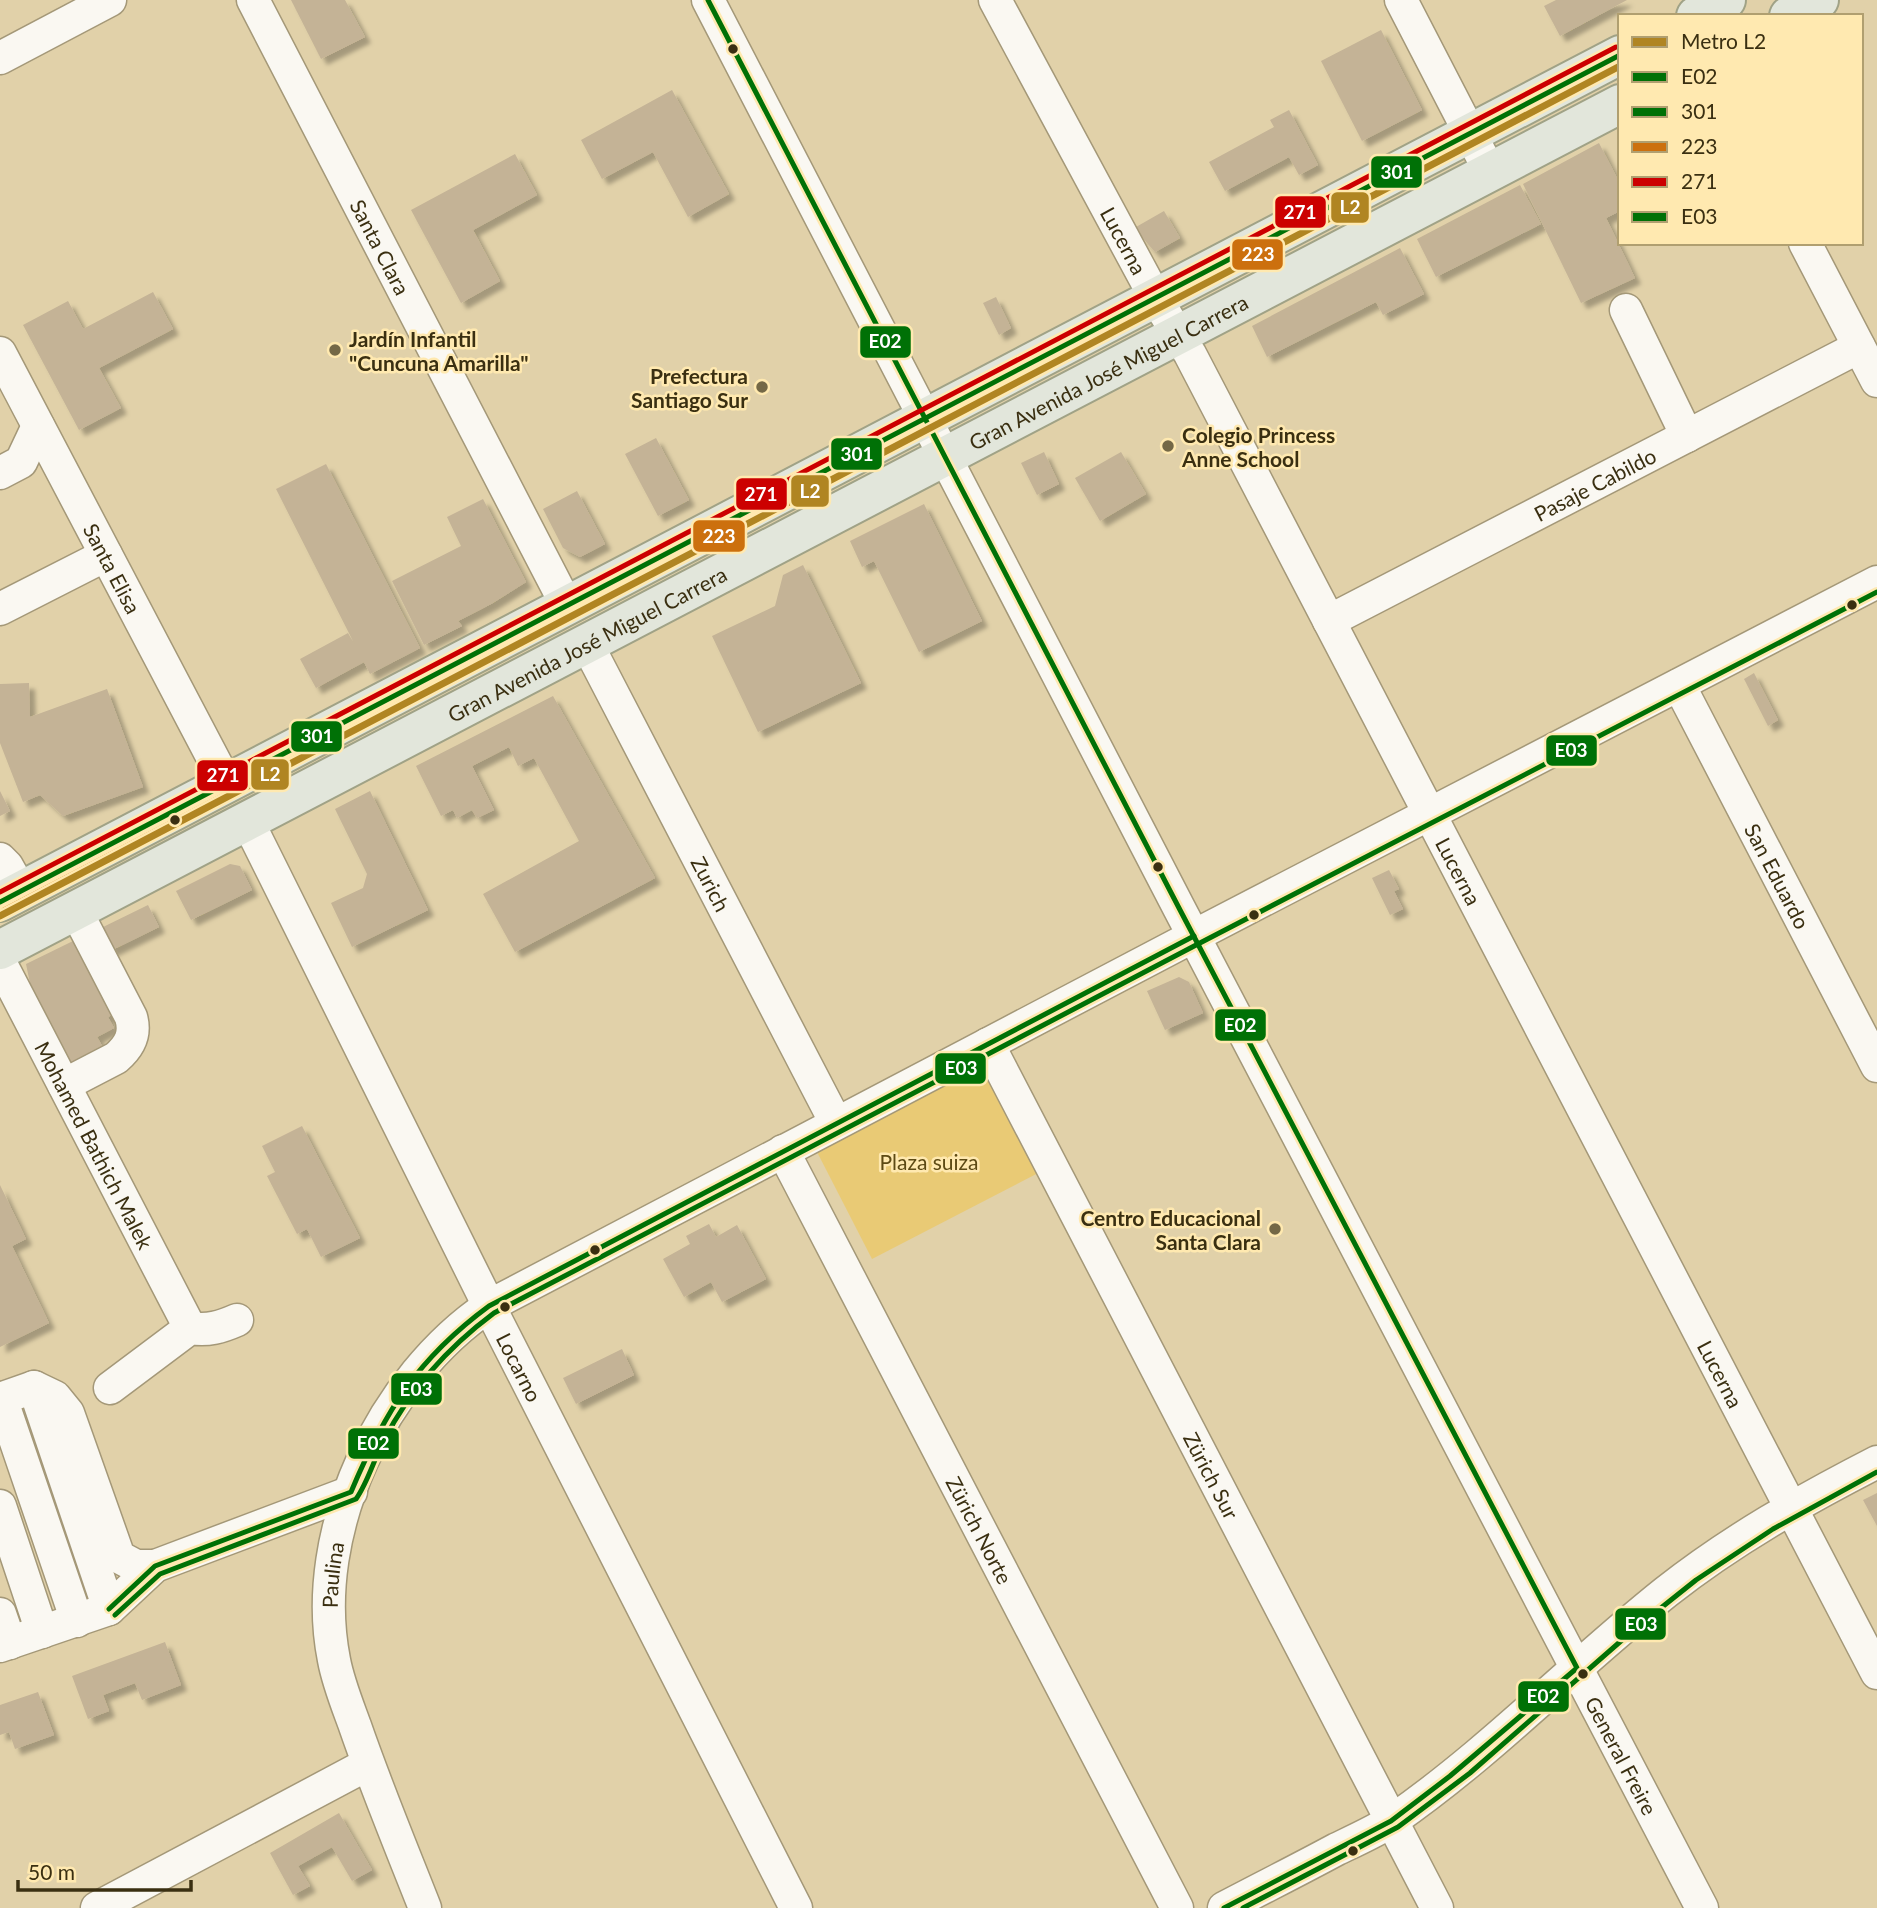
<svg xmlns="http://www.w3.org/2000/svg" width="1877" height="1908" font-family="Lato,sans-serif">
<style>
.green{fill:#e9ca75}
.building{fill:#c4b396;filter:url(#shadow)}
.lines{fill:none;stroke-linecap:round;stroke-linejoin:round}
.minor-casing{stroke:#a49878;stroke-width:35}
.major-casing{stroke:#a0a286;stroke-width:42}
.minor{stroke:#faf8f2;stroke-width:32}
.major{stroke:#e2e6db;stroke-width:38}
.bus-1-casing{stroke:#ffe9b0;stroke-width:10}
.bus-2-casing{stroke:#ffe9b0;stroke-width:10}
.bus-3-casing{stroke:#ffe9b0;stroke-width:10}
.bus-4-casing{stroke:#ffe9b0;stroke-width:10}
.bus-5-casing{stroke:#ffe9b0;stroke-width:10}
.bus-1{stroke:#007106;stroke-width:5}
.bus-2{stroke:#007106;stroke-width:5}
.bus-3{stroke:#cc700e;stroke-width:5}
.bus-4{stroke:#c00;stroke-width:5}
.bus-5{stroke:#007106;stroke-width:5}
.metro-1-casing{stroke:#ffe9b0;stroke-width:12}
.metro-1{stroke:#b08522;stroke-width:7}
.bus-dot{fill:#3a2f11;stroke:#ffe9b0;stroke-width:2.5}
.poi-dot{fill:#746846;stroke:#ffe9b0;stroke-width:2.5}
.labels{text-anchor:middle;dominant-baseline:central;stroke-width:5;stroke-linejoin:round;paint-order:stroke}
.street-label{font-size:21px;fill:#3a2f11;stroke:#ffe9b0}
.poi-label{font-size:21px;font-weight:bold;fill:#3a2f11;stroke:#ffe9b0;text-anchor:start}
.park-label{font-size:21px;fill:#5d4a14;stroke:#ffe9b0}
.line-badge{stroke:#ffe9b0;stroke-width:2.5}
.badge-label{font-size:19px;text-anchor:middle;font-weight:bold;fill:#fff}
</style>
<defs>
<filter id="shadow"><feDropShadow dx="6" dy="6" stdDeviation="2" flood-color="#0004"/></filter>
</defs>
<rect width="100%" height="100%" fill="#e1d1a9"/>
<polygon class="green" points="985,1063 1042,1171 872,1259 816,1150"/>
<g class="building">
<polygon points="291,0 345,0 365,37 321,59"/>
<polygon points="1556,0 1627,0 1560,36 1544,6"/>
<polygon points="1381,30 1422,110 1362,141 1321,61"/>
<polygon points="672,90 729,194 688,217 653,152 602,179 581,140"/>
<polygon points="1289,110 1318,165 1299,175 1289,157 1225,191 1209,162 1274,127 1270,120"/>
<polygon points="1599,143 1620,184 1620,211 1606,218 1635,278 1581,303 1523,184"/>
<polygon points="515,154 537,195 473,230 500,281 461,303 411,210"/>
<polygon points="1520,185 1541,224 1436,277 1417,239"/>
<polygon points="1164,211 1180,238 1155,252 1141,236 1136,227"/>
<polygon points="1400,248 1424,294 1383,315 1376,302 1267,357 1252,326"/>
<polygon points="153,292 173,329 99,368 121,408 79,430 23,325 68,301 83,329"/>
<polygon points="996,297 1011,328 999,335 983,303"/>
<polygon points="656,438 689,500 658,516 625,454"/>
<polygon points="1044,452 1059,484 1037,495 1021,463"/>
<polygon points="1121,452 1146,494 1100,521 1075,478"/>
<polygon points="326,464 420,648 370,674 364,662 316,688 300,659 348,633 355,645 276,489"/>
<polygon points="577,491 605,544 580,557 563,548 543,509"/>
<polygon points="483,499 526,582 491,604 458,621 462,626 424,645 392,581 461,546 447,517"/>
<polygon points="924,504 982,621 919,652 874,561 862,567 850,541"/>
<polygon points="803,565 861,683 758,732 712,636 775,606 783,575"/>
<polygon points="1754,673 1778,720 1768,726 1744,679"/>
<polygon points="29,683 30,717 107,689 143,787 63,816 40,795 23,802 0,743 0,684"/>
<polygon points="553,696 655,878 515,952 483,894 579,841 534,758 518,766 509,747 472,766 494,810 477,818 472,810 457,818 453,810 441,816 416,766"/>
<polygon points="0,791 10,811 0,816"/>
<polygon points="370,791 428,910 352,947 331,903 363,888 367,874 335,809"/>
<polygon points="230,864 240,866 252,890 191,920 176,891"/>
<polygon points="1389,870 1399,889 1394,891 1403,909 1390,915 1372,878"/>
<polygon points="148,905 159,927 110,951 99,929"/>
<polygon points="73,941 114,1014 108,1017 114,1028 97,1037 104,1049 72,1066 33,998 26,964"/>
<polygon points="1179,977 1189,982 1203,1013 1165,1030 1147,991"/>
<polygon points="302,1126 360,1238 321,1257 307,1229 297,1234 267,1176 275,1172 262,1146"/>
<polygon points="0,1185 26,1239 12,1246 49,1323 0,1347"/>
<polygon points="709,1224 716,1237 737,1225 766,1279 722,1302 711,1282 684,1297 663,1259 690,1244 686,1236"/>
<polygon points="622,1349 634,1375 576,1404 563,1378"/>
<polygon points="1877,1493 1877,1526 1863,1500"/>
<polygon points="165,1642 181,1685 142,1700 135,1683 103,1695 109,1711 88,1719 72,1676"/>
<polygon points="38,1692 54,1735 15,1749 9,1732 0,1735 0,1705"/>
<polygon points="339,1813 372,1870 352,1881 332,1847 298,1866 310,1886 293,1895 270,1853"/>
</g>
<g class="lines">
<g class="minor-casing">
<g id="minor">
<path id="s1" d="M253 0 567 606"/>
<path id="s2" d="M708 0 1179 908 1702 1908"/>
<path id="s3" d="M995 0 1155 297 1190 354 1877 1673"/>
<polyline points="1401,0 1490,172"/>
<polyline points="0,58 110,0"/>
<polyline points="1805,243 1877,381"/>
<polyline points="1626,310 1687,436"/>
<path id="s4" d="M0 353 226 783"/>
<polyline points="0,473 21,462 38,426"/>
<polyline points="0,609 106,555"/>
<path id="s5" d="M1329 621 1859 347"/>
<path id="s6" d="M587 644 836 1123"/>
<path id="s7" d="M1679 685 1877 1066"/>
<path id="s8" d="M248 822 489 1306 796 1908"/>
<polyline points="0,859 7,866 21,891"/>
<path id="s9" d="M0 962 190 1328"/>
<path id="s10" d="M988 1044 1437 1908"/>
<path d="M64 1085 116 1058C130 1046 136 1034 131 1017L76 911"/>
<path id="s11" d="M783 1151 1177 1908"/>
<polyline points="34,1387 109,1609"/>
<path d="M110 1388 190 1328C208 1331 221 1327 237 1320"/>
<polyline points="1,1398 77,1621"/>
<polyline points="0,1399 34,1387 55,1397 68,1413 119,1557 136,1566 155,1566"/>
<polyline points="0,1506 42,1632"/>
<polyline points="0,1614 10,1643"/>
<polyline points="0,1646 109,1609 155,1566 351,1492"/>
<polyline points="97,1908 368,1764"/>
<path id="s12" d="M425 1908C401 1847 376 1787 355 1726 347 1704 338 1682 334 1660 308 1531 383 1377 489 1306L1194 936 1877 582"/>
<path d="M1224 1908C1262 1888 1300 1869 1337 1849 1356 1840 1376 1831 1393 1820 1491 1752 1573 1666 1666 1592 1732 1540 1803 1500 1877 1462"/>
</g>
</g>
<g class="major-casing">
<g id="major">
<polyline points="1696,16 1726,0"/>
<polyline points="1789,16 1819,0"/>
<polyline points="0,902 1620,55"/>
<path id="s13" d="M0 950 1620 104"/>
</g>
</g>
<use href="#minor" class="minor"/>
<use href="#major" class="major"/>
<g class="bus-1-casing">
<g id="bus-1">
<polyline points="708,0 1179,908 1577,1668 1450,1776 1391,1821 1224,1908"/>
<path d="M109 1609 155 1566 351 1492C385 1411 417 1359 489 1306L1194 936"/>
</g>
</g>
<g class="bus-2-casing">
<polyline id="bus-2" points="0,902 1620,55"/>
</g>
<g class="bus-3-casing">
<polyline id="bus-3" points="4,910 1620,65"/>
</g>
<g class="bus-4-casing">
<polyline id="bus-4" points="0,892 1616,47"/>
</g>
<g class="bus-5-casing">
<g id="bus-5">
<path d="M115 1615 160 1574 356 1499C368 1482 374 1459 384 1440 411 1388 447 1348 494 1313L1198 944 1877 592"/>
<polyline points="1243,1908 1398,1827 1470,1773 1637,1627 1696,1580 1773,1529 1877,1472"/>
</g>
</g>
<use href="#bus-1" class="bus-1"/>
<use href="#bus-2" class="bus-2"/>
<use href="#bus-3" class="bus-3"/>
<use href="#bus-4" class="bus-4"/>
<use href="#bus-5" class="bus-5"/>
<g class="metro-1-casing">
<polyline id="metro-1" points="0,916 1620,66"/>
</g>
<use href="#metro-1" class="metro-1"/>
</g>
<g class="bus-dot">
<circle cx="733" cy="49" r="6"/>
<circle cx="1852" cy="605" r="6"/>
<circle cx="175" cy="820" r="6"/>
<circle cx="1158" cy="867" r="6"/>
<circle cx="1254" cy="915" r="6"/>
<circle cx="595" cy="1250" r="6"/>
<circle cx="505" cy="1307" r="6"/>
<circle cx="1583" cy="1674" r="6"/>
<circle cx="1353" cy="1851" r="6"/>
</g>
<g class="poi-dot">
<circle cx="335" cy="350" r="7"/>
<circle cx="762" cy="387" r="7"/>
<circle cx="1168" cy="446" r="7"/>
<circle cx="1275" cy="1229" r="7"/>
</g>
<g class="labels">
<g class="street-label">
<text stroke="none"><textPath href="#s3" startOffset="273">Lucerna</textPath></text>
<text stroke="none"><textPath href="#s1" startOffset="278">Santa Clara</textPath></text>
<text stroke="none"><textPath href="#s13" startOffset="1250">Gran Avenida José Miguel Carrera</textPath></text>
<text stroke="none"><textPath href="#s5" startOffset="299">Pasaje Cabildo</textPath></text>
<text stroke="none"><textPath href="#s4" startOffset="243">Santa Elisa</textPath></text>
<text stroke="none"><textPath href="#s13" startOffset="662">Gran Avenida José Miguel Carrera</textPath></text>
<text stroke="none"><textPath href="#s3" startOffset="987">Lucerna</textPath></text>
<text stroke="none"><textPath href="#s7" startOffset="215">San Eduardo</textPath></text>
<text stroke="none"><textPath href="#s6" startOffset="270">Zurich</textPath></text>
<text stroke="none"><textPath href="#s9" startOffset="206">Mohamed Bathich Malek</textPath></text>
<text stroke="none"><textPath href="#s8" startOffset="609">Locarno</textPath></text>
<text stroke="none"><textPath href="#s3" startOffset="1554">Lucerna</textPath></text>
<text stroke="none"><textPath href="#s10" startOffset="486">Zürich Sur</textPath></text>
<text stroke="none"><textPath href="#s11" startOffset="427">Zürich Norte</textPath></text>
<text stroke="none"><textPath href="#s12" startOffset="350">Paulina</textPath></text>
<text stroke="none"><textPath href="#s2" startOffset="1979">General Freire</textPath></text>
</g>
<g class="poi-label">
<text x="349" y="338">Jardín Infantil<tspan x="349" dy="24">"Cuncuna Amarilla"</tspan></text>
<text x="748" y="375" text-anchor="end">Prefectura<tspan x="748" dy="24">Santiago Sur</tspan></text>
<text x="1182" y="434">Colegio Princess<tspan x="1182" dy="24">Anne School</tspan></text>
<text x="1261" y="1217" text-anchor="end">Centro Educacional<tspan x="1261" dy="24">Santa Clara</tspan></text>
</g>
<g class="park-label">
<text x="929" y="1161">Plaza suiza</text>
</g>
</g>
<g class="line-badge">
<rect x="1370" y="155" width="53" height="34" rx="7" fill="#007106"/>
<rect x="1330" y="191" width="40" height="33" rx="7" fill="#b08522"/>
<rect x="1274" y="195" width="53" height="34" rx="7" fill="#c00"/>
<rect x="1231" y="238" width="53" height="33" rx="7" fill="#cc700e"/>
<rect x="859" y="325" width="53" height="34" rx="7" fill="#007106"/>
<rect x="830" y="437" width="53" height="34" rx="7" fill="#007106"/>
<rect x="790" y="474" width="40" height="34" rx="7" fill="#b08522"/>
<rect x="735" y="477" width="53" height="34" rx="7" fill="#c00"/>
<rect x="692" y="519" width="54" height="34" rx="7" fill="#cc700e"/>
<rect x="290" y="720" width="53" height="33" rx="7" fill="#007106"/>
<rect x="1545" y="734" width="53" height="33" rx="7" fill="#007106"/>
<rect x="250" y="758" width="40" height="33" rx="7" fill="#b08522"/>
<rect x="196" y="759" width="53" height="33" rx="7" fill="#c00"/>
<rect x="1214" y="1008" width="53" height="34" rx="7" fill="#007106"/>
<rect x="934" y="1052" width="53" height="33" rx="7" fill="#007106"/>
<rect x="390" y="1372" width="53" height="34" rx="7" fill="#007106"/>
<rect x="347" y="1427" width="53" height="33" rx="7" fill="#007106"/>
<rect x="1614" y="1607" width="53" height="34" rx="7" fill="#007106"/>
<rect x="1517" y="1680" width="53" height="33" rx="7" fill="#007106"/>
</g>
<g class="badge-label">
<text x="1397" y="179">301</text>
<text x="1350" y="214">L2</text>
<text x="1300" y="219">271</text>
<text x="1258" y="261">223</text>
<text x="885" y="348">E02</text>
<text x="857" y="461">301</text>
<text x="810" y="498">L2</text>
<text x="761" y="501">271</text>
<text x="719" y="543">223</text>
<text x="317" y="743">301</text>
<text x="1571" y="757">E03</text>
<text x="270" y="781">L2</text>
<text x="223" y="782">271</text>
<text x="1240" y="1032">E02</text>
<text x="961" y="1075">E03</text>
<text x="416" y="1396">E03</text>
<text x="373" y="1450">E02</text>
<text x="1641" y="1631">E03</text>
<text x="1543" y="1703">E02</text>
</g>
<rect x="1618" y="14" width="245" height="231" fill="#ffe9b0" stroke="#b09f70" stroke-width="2"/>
<rect x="1632" y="37" width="35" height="10" fill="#b08522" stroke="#b09f70" stroke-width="2"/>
<text x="1681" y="49" font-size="21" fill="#3a2f11">Metro L2</text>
<rect x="1632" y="72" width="35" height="10" fill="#007106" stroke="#b09f70" stroke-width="2"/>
<text x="1681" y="84" font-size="21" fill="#3a2f11">E02</text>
<rect x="1632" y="107" width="35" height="10" fill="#007106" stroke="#b09f70" stroke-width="2"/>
<text x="1681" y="119" font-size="21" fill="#3a2f11">301</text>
<rect x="1632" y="142" width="35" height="10" fill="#cc700e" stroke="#b09f70" stroke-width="2"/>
<text x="1681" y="154" font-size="21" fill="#3a2f11">223</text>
<rect x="1632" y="177" width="35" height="10" fill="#cc0000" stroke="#b09f70" stroke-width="2"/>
<text x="1681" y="189" font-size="21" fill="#3a2f11">271</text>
<rect x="1632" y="212" width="35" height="10" fill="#007106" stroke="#b09f70" stroke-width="2"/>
<text x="1681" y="224" font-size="21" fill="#3a2f11">E03</text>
<path d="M18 1880v10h173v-10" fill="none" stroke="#3a2f11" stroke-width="3.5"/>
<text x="28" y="1880" font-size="21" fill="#3a2f11" stroke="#ffe9b0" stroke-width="5" paint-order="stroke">50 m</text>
</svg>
